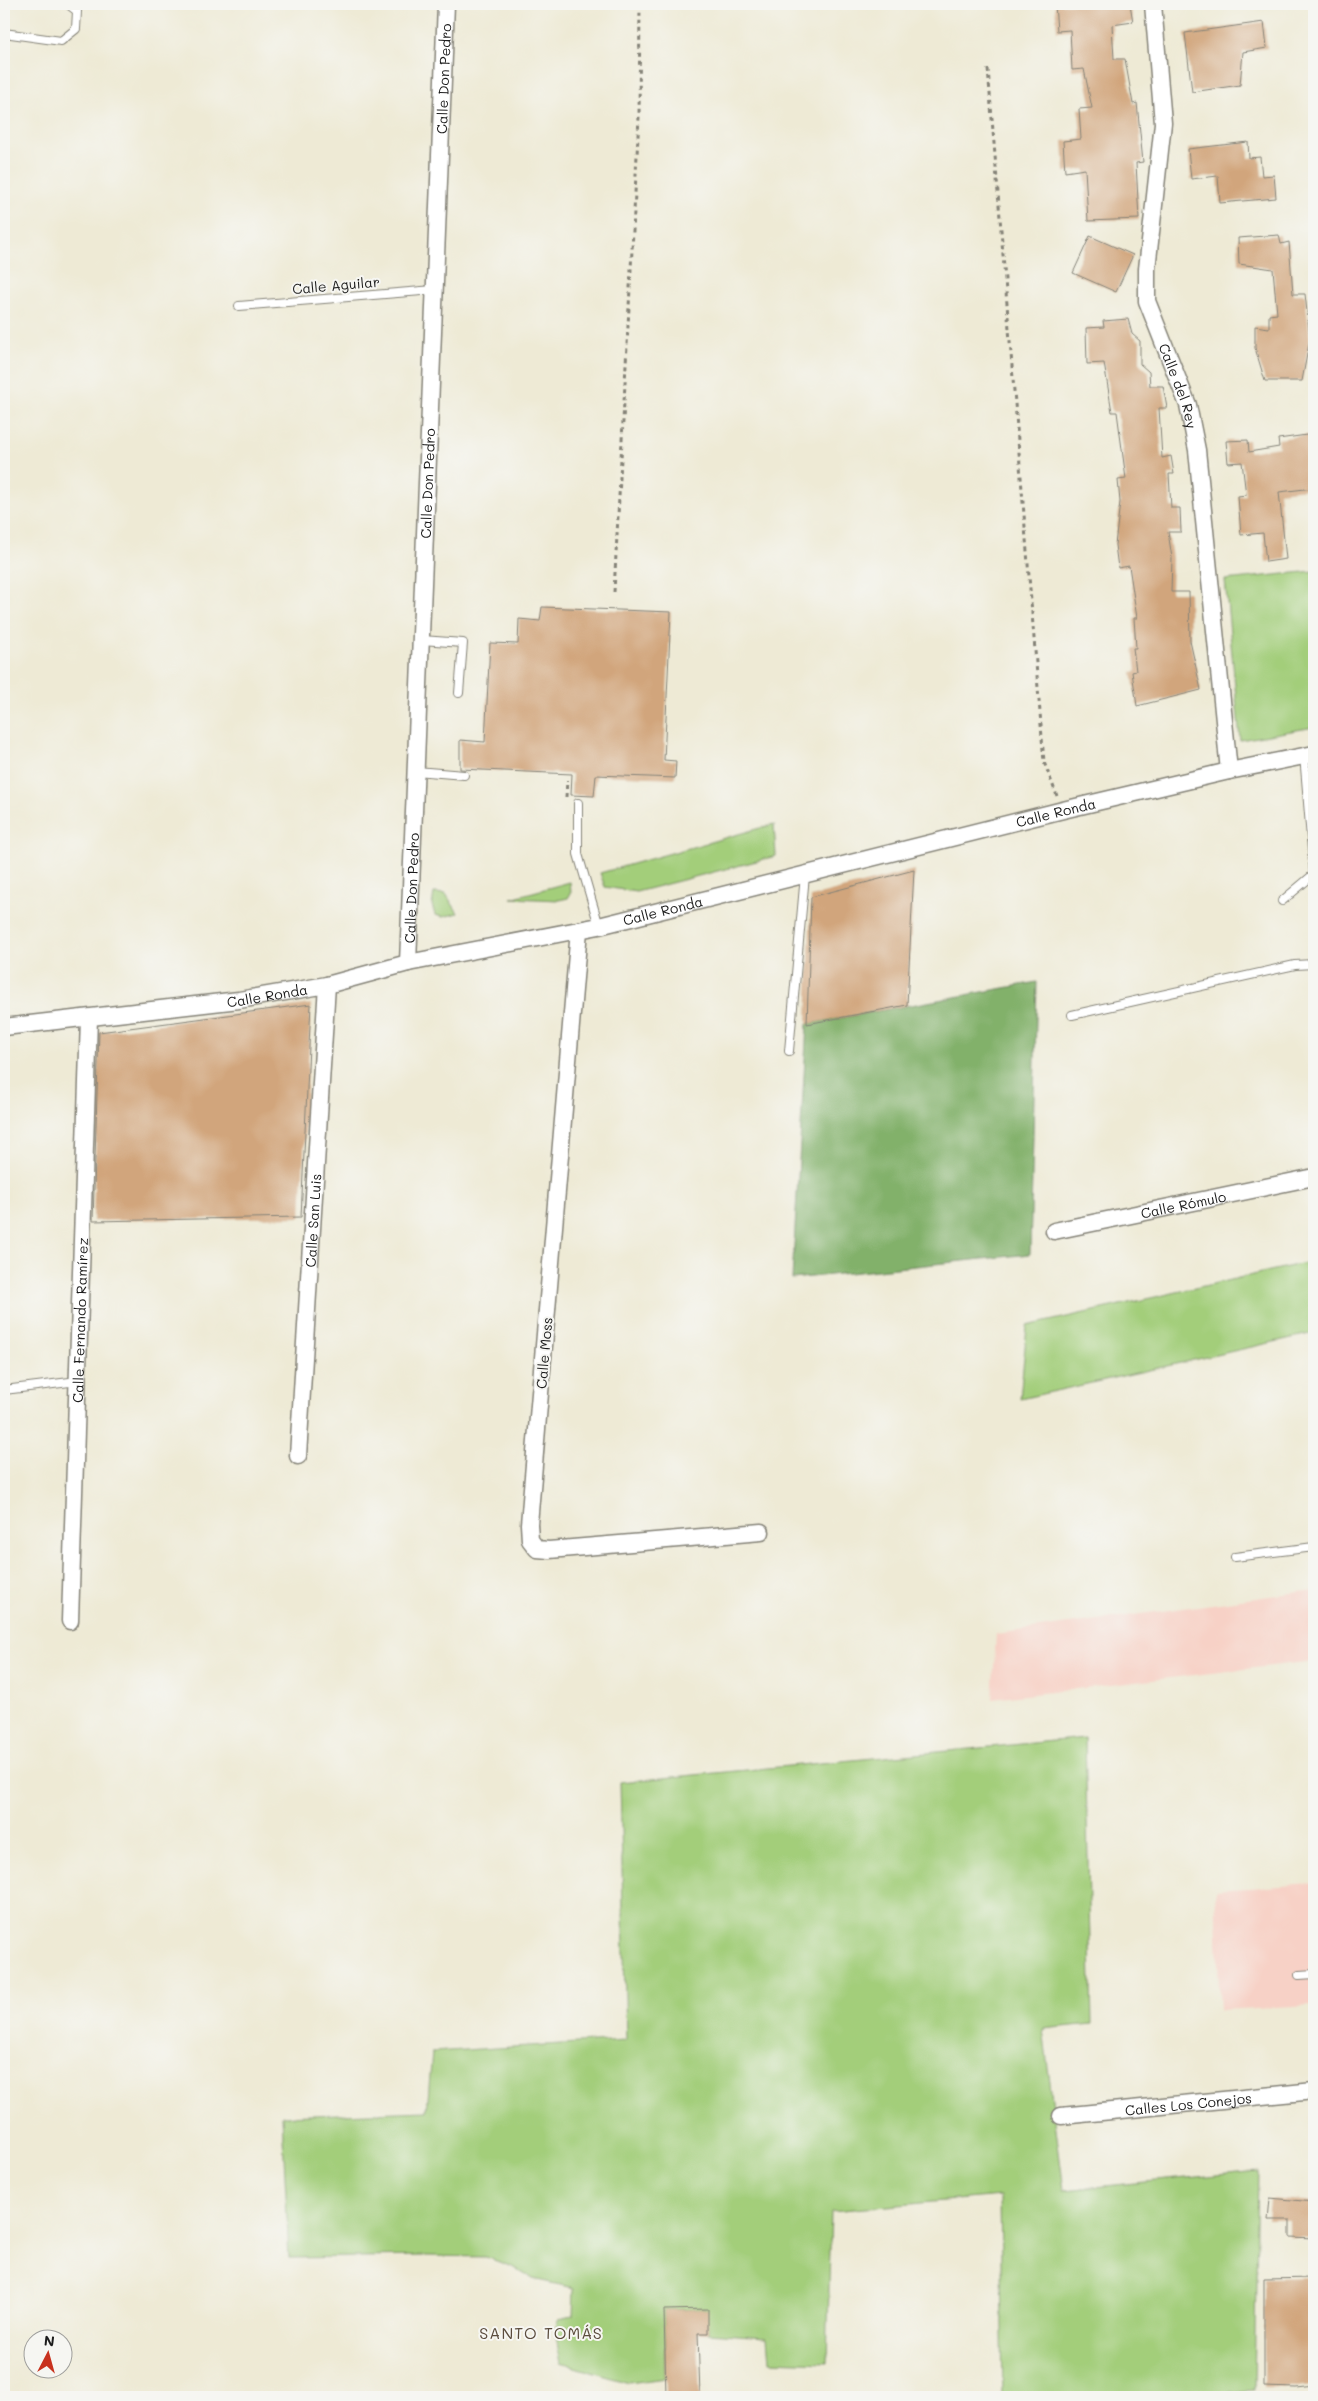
<svg xmlns="http://www.w3.org/2000/svg" width="1318" height="2401" font-family="Mali,sans-serif">
<style>
.built{fill:#f7d1c6}
.green{fill:#a3ce7a;stroke:#60754b}
.forest{fill:#82b16a;stroke:#4f6643}
.building{fill:#d1a57b}
.lines{fill:none;stroke-linecap:round;stroke-linejoin:round}
.service-casing{stroke:#858378;stroke-width:10}
.minor-casing{stroke:#858378;stroke-width:19}
.path{stroke:#858378;stroke-width:3;stroke-dasharray:4 4;stroke-linecap:butt}
.service{stroke:#fff;stroke-width:8}
.minor{stroke:#fff;stroke-width:16}
.labels{text-anchor:middle;dominant-baseline:central;stroke-width:4;stroke-linejoin:round;paint-order:stroke}
.street-label{font-size:14px;fill:#1c1c1c;stroke:#f6f6f2}
.quarter-label{font-size:16px;letter-spacing:1px;fill:#5b4c3d;stroke:#f6f6f2}
</style>
<rect width="100%" height="100%" fill="#f6f6f2"/>
<filter id="ink" filterUnits="userSpaceOnUse"><feTurbulence type="fractalNoise" baseFrequency=".02" numOctaves="2"/><feDisplacementMap in="SourceGraphic" scale="10" xChannelSelector="R" yChannelSelector="G"/><feConvolveMatrix kernelMatrix="1 2 1 2 8 2 1 2 1" color-interpolation-filters="sRGB"/></filter>
<filter id="wash" filterUnits="userSpaceOnUse"><feTurbulence type="fractalNoise" baseFrequency=".0096" numOctaves="4" result="noise"/><feDisplacementMap in="SourceGraphic" scale="20" xChannelSelector="R" yChannelSelector="G"/><feGaussianBlur stdDeviation="1.12" result="paint"/><feColorMatrix in="noise" values="0 0 0 0 0 0 0 0 0 0 0 0 0 0 0 0 0 1.4 0 .05"/><feComposite in="paint" operator="in"/></filter>
<g filter="url(#wash)">
<rect width="100%" height="100%" fill="#eeead5"/>
<g class="built">
<polygon points="1314,1590 1314,1661 992,1699 996,1634"/>
<polygon points="1314,1884 1314,2005 1220,2010 1215,1890"/>
</g>
<g class="green">
<polygon points="1314,571 1314,727 1240,740 1225,580"/>
<polygon points="774,824 776,856 636,892 605,887 600,873"/>
<polygon points="570,882 571,893 568,898 559,900 511,898"/>
<polygon points="434,893 446,894 458,913 443,917 435,915 432,905"/>
<polygon points="1314,1261 1314,1333 1020,1399 1027,1326"/>
<polygon points="1085,1738 1092,2024 1043,2029 1064,2190 1258,2171 1254,2390 1176,2397 1003,2397 1000,2196 831,2211 827,2363 769,2361 767,2337 708,2333 707,2309 664,2310 665,2378 629,2383 561,2363 555,2331 559,2319 573,2316 574,2288 533,2279 515,2268 486,2257 427,2256 289,2258 282,2116 427,2111 432,2052 626,2040 620,1782"/>
</g>
<polygon class="forest" points="1037,982 1030,1254 792,1279 807,1024"/>
<g id="blocks">
<g class="building">
<polygon points="1055,4 1130,4 1133,22 1112,25 1114,59 1125,59 1133,104 1137,103 1143,162 1136,163 1139,219 1088,221 1085,169 1065,172 1063,141 1081,139 1079,109 1092,108 1084,69 1072,70 1070,30 1057,31"/>
<polygon points="1264,22 1267,48 1243,52 1240,85 1192,92 1185,33"/>
<polygon points="1248,142 1249,158 1260,157 1262,176 1274,175 1276,198 1220,203 1218,176 1191,179 1188,149"/>
<polygon points="1279,235 1281,244 1289,242 1293,294 1305,294 1310,338 1302,381 1265,381 1255,348 1255,326 1269,328 1269,315 1277,314 1273,269 1239,264 1238,238"/>
<polygon points="1090,236 1133,255 1116,292 1073,273"/>
<polygon points="1128,319 1132,334 1140,341 1140,364 1149,372 1150,386 1163,386 1167,408 1159,408 1162,458 1171,456 1174,474 1169,474 1171,508 1180,508 1181,532 1168,532 1172,558 1171,592 1189,592 1190,641 1201,690 1137,706 1132,672 1136,671 1133,648 1136,648 1134,618 1137,618 1129,566 1118,568 1115,545 1120,502 1118,480 1126,479 1117,412 1112,412 1104,363 1087,364 1086,328 1104,327 1103,321"/>
<polygon points="1314,434 1314,488 1279,492 1286,559 1266,562 1263,533 1241,535 1238,496 1246,495 1242,462 1228,463 1226,441 1248,440 1249,452 1279,447 1278,439"/>
<polygon points="542,607 671,612 664,760 676,761 675,778 596,775 594,796 571,795 572,774 460,769 460,740 485,742 490,643 518,644 519,619 540,621"/>
<polygon points="914,870 907,1005 807,1024 811,897"/>
<polygon points="311,1004 301,1217 93,1221 99,1032"/>
<polygon points="1270,2198 1314,2202 1314,2238 1290,2237 1290,2220 1268,2220"/>
<polygon points="1314,2278 1314,2386 1296,2388 1264,2387 1264,2279"/>
<polygon points="708,2309 708,2333 698,2333 700,2397 666,2397 664,2310"/>
</g>
</g>
</g>
<g filter="url(#ink)">
<use href="#blocks" fill-opacity="0" stroke="#858378" stroke-width="1"/>
<g class="lines">
<g class="service-casing">
<g id="service">
<polyline points="4,33 61,41 76,29 77,11 68,4"/>
<polyline points="239,306 434,290"/>
<polyline points="422,640 463,643 459,693"/>
<polyline points="1304,755 1314,874"/>
<polyline points="416,771 464,775"/>
<polyline points="578,803 578,854 599,926"/>
<polyline points="1282,901 1313,875"/>
<polyline points="1072,1015 1295,965 1314,964"/>
<polyline points="789,1051 805,875"/>
<polyline points="4,1390 78,1381"/>
<polyline points="1235,1557 1314,1547"/>
<polyline points="1299,1975 1314,1974"/>
</g>
</g>
<g class="minor-casing">
<g id="minor">
<path id="s1" d="M1153 4 1163 123 1147 269V301L1188 405 1197 450 1229 771"/>
<polyline points="579,930 529,1524 530,1540 537,1549 549,1550 761,1532"/>
<path id="s2" d="M408 963 446 4"/>
<path id="s3" d="M4 1027 239 1000 327 985 408 963 599 926 1063 810 1229 771 1314 754"/>
<path id="s4" d="M1054 1231 1314 1177"/>
<path id="s5" d="M298 1456 327 985"/>
<path id="s6" d="M70 1621 89 1018"/>
<path id="s7" d="M1061 2116 1314 2091"/>
</g>
</g>
<g class="path">
<polyline points="988,69 1044,762 1057,796"/>
<polyline points="614,592 639,117 640,4"/>
<polyline points="566,797 567,780"/>
</g>
<use href="#service" class="service"/>
<use href="#minor" class="minor"/>
</g>
</g>
<g class="labels">
<g class="street-label">
<text stroke="none"><textPath href="#s2" startOffset="885">Calle Don Pedro</textPath></text>
<text transform="translate(336 285) rotate(-5)">Calle Aguilar</text>
<text stroke="none"><textPath href="#s1" startOffset="389">Calle del Rey</textPath></text>
<text stroke="none"><textPath href="#s2" startOffset="480">Calle Don Pedro</textPath></text>
<text stroke="none"><textPath href="#s3" startOffset="1075">Calle Ronda</textPath></text>
<text stroke="none"><textPath href="#s2" startOffset="75">Calle Don Pedro</textPath></text>
<text stroke="none"><textPath href="#s3" startOffset="670">Calle Ronda</textPath></text>
<text stroke="none"><textPath href="#s3" startOffset="265">Calle Ronda</textPath></text>
<text stroke="none"><textPath href="#s4" startOffset="132">Calle Rómulo</textPath></text>
<text stroke="none"><textPath href="#s5" startOffset="236">Calle San Luis</textPath></text>
<text stroke="none"><textPath href="#s6" startOffset="301">Calle Fernando Ramírez</textPath></text>
<text transform="translate(544 1353) rotate(-85)">Calle Moss</text>
<text stroke="none"><textPath href="#s7" startOffset="128">Calles Los Conejos</textPath></text>
</g>
<g class="quarter-label">
<text x="541" y="2332">SANTO TOMÁS</text>
</g>
</g>
<rect width="1318" height="2401" fill="none" stroke="#f6f6f2" stroke-width="20"/>
<g transform="translate(48 2354) rotate(6)"><circle r="24" fill="#f6f6f2" stroke="#9f9f9c"/>
<path d="M0-4L9 19L0 12L-9 19Z" fill="#c8321e"/>
<text y="-8" font-size="14" font-weight="bold" text-anchor="middle" fill="#1c1c1c">N</text>
</g>
</svg>
